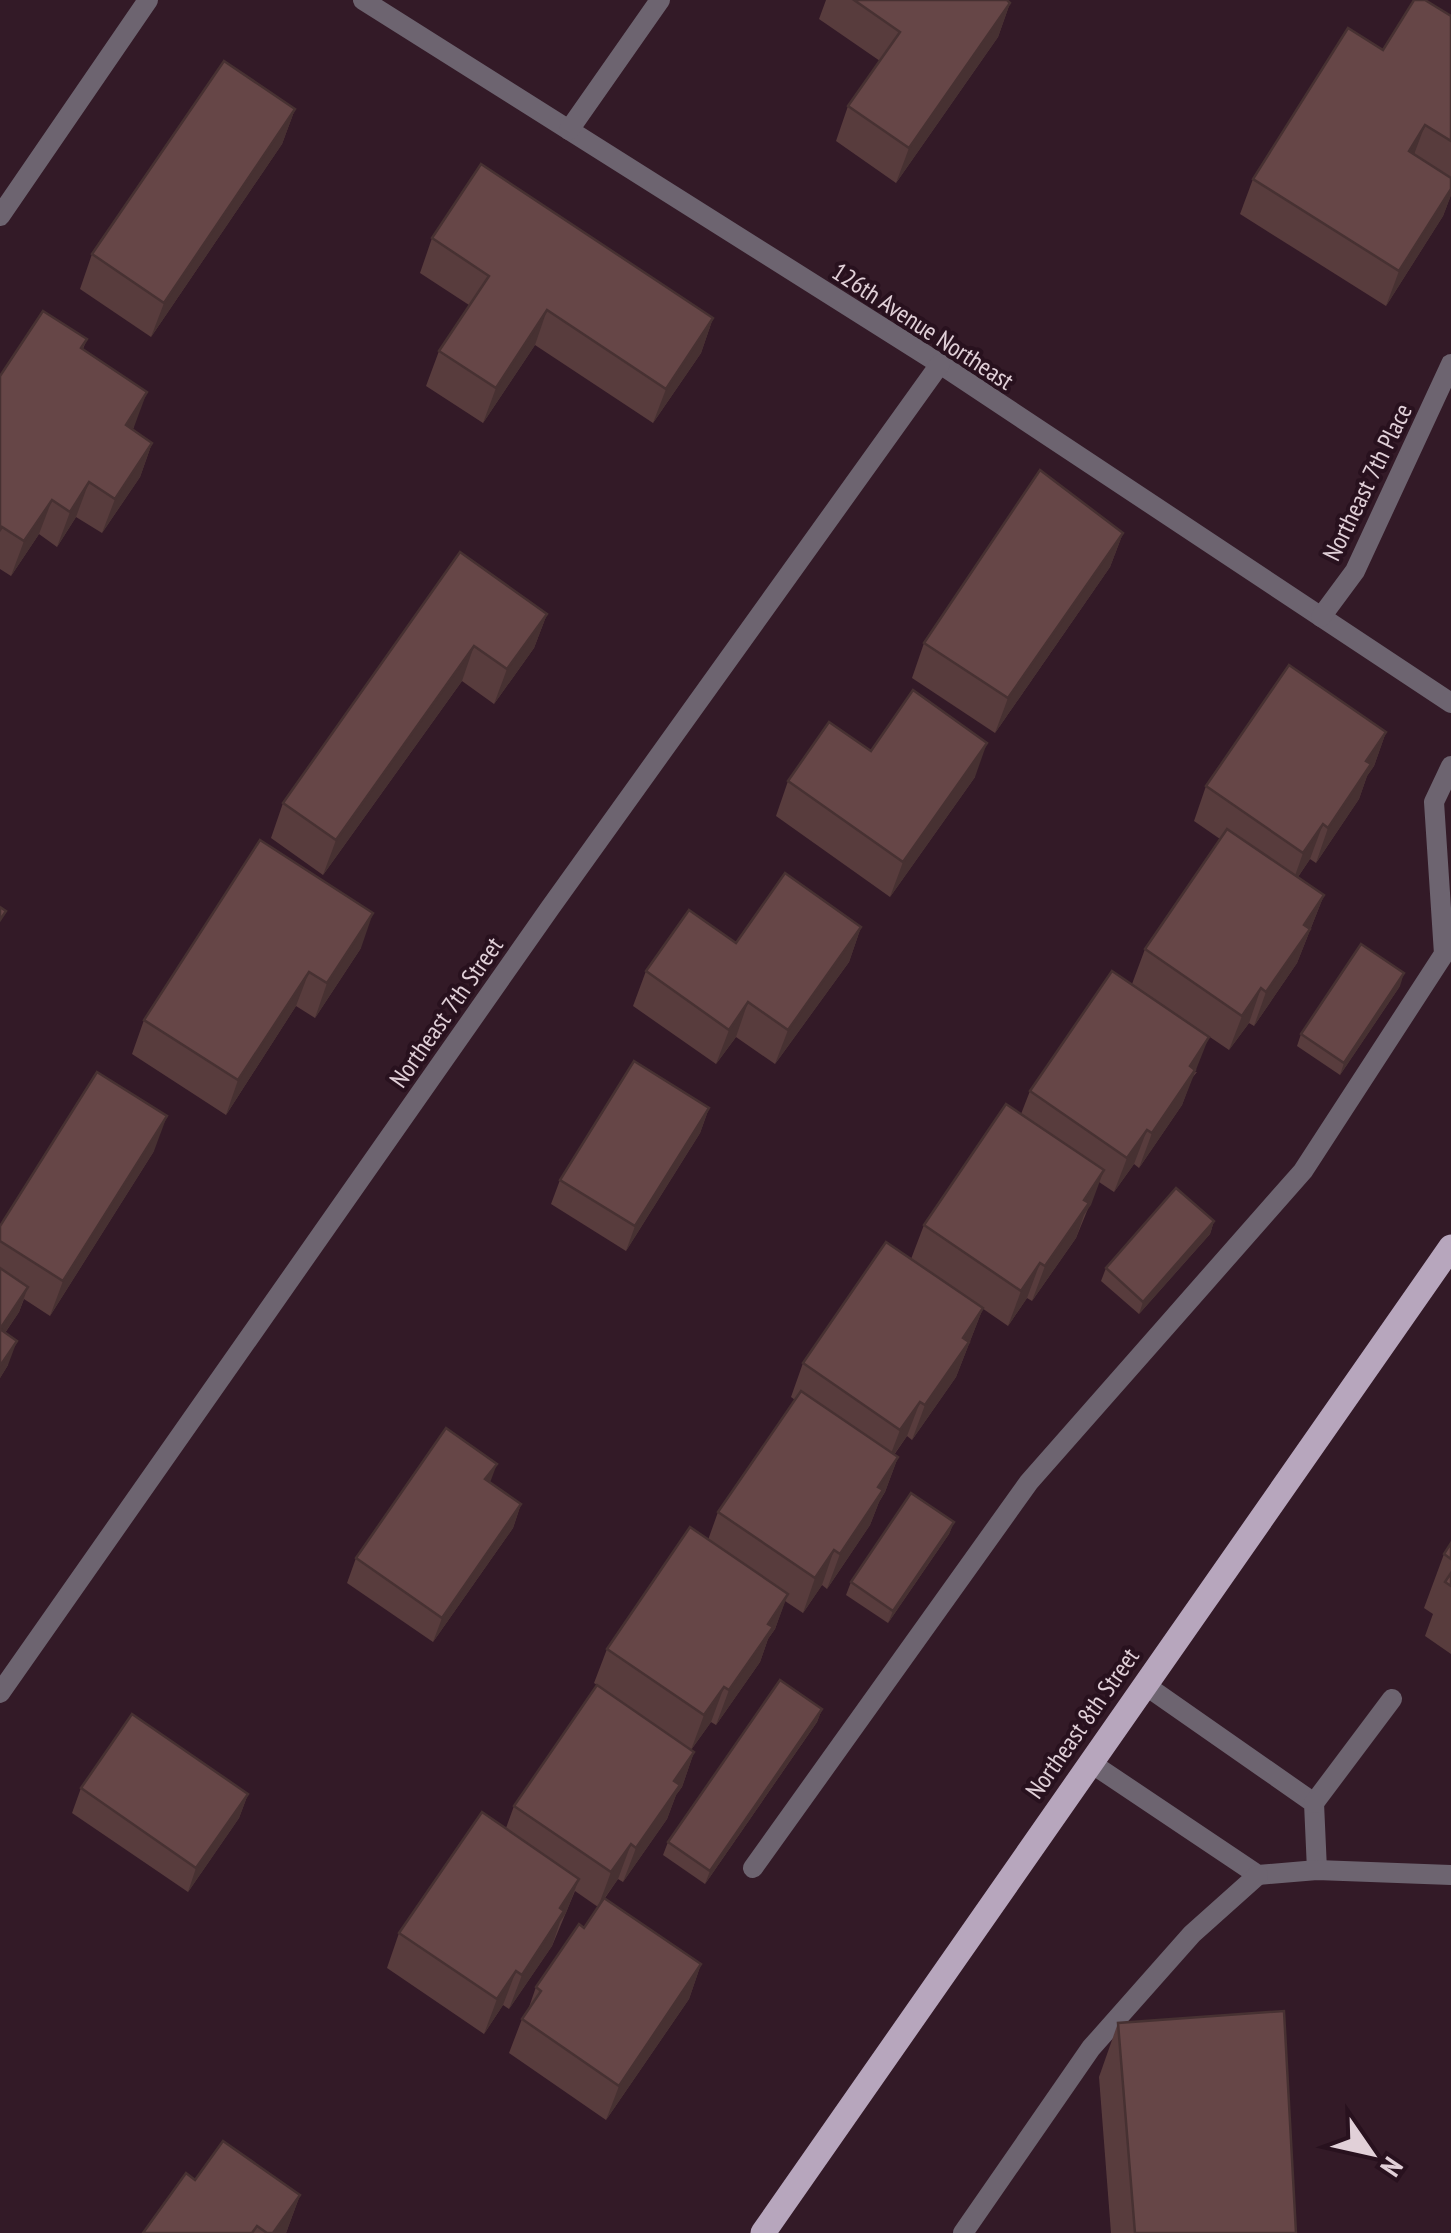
<svg xmlns="http://www.w3.org/2000/svg" width="1451" height="2233" font-family="'PT Sans Narrow',sans-serif">
<style>
.lines{fill:none;stroke-linecap:round;stroke-linejoin:round}
.lane{stroke:#6d6470;stroke-width:20}
.street{stroke:#6d6470;stroke-width:20}
.primary{stroke:#b7a6bd;stroke-width:25}
.wall{fill:#583c3d}
.shaded-wall{fill:#473132}
.building{fill:#664647;stroke:#473132;stroke-width:2.5}
.labels{text-anchor:middle;dominant-baseline:central;stroke-width:8;stroke-linejoin:round;paint-order:stroke}
.street-label{font-size:25px;fill:#e1d0d8;stroke:#28111e}
</style>
<rect width="100%" height="100%" fill="#331a27"/>
<g class="lines">
<g class="lane">
<polyline points="1145,1685 1314,1803 1317,1870"/>
<polyline points="1091,1763 1258,1875 1317,1870 1451,1875"/>
<polyline points="1314,1803 1392,1699"/>
<polyline points="753,1868 1029,1482 1303,1171 1444,954 1434,802 1451,766"/>
<polyline points="963,2233 1091,2048 1192,1934 1258,1875"/>
</g>
<g class="street">
<polyline points="363,0 940,364 1451,703"/>
<polyline points="569,130 660,0"/>
<polyline points="0,216 148,0"/>
<polyline points="1321,617 1355,571 1451,364"/>
<polyline points="0,1693 550,908 940,364"/>
</g>
<polyline class="primary" points="763,2233 1451,1247"/>
</g>
<g class="wall">
<polygon points="826,0 1007,0 1010,3 998,37 896,183 836,141 848,106 880,61 819,19"/>
<polygon points="1451,16 1451,195 1443,216 1386,306 1240,214 1253,179 1383,50"/>
<polygon points="295,109 282,144 151,337 80,289 92,254"/>
<polygon points="432,238 713,318 701,353 653,423 535,345 483,423 426,386 439,351 469,305 420,273"/>
<polygon points="87,339 83,349 134,427 133,429 152,443 140,477 102,533 76,517 57,547 39,534 11,576 0,569 0,376"/>
<polygon points="1123,533 1110,567 995,733 912,678 924,643"/>
<polygon points="460,552 547,614 534,648 494,704 462,681 323,875 271,838 283,803"/>
<polygon points="1386,732 1374,766 1367,776 1359,799 1316,863 1310,859 1298,877 1324,895 1297,963 1254,1026 1249,1023 1229,1050 1132,984 1145,949 1220,839 1194,821 1206,786"/>
<polygon points="871,751 975,777 890,897 776,816 788,781"/>
<polygon points="861,927 849,962 775,1064 736,1037 716,1064 633,1006 646,971 736,943"/>
<polygon points="361,948 315,1018 296,1006 226,1115 132,1054 144,1020"/>
<polygon points="1400,986 1340,1075 1297,1046 1301,1034"/>
<polygon points="1197,1072 1192,1078 1182,1105 1139,1168 1134,1164 1114,1192 1099,1182 1076,1238 1032,1301 1027,1298 1008,1326 911,1259 924,1225 1021,1114 1030,1091"/>
<polygon points="709,1108 700,1133 626,1251 551,1204 560,1180"/>
<polygon points="154,1151 50,1316 24,1299 19,1312 5,1333 8,1365 0,1378 0,1226"/>
<polygon points="1214,1221 1210,1234 1139,1314 1101,1281 1106,1268"/>
<polygon points="983,1308 956,1377 912,1440 907,1436 894,1455 898,1457 885,1492 879,1502 870,1525 827,1589 822,1585 803,1613 785,1601 775,1629 768,1639 760,1662 716,1725 711,1722 691,1750 694,1752 682,1787 676,1795 667,1819 623,1882 618,1879 605,1898 701,1964 689,1999 606,2120 509,2053 522,2019 528,2010 536,1987 584,1928 598,1907 575,1891 552,1946 509,2009 503,2005 484,2034 387,1968 399,1933 506,1828 514,1806 597,1685 594,1683 607,1649 708,1540 718,1512 795,1400 791,1397 803,1363"/>
<polygon points="521,1504 513,1528 433,1642 347,1583 356,1558"/>
<polygon points="954,1522 949,1534 888,1623 846,1595 851,1582"/>
<polygon points="1451,1543 1451,1654 1425,1636 1433,1614 1424,1608 1444,1554"/>
<polygon points="822,1709 817,1722 705,1884 663,1855 668,1842"/>
<polygon points="81,1788 248,1794 239,1818 188,1892 72,1813"/>
<polygon points="1118,2023 1296,2233 1111,2233 1099,2077"/>
<polygon points="195,2180 300,2195 286,2233 143,2233"/>
</g>
<g class="shaded-wall">
<polygon points="1010,3 998,37 896,183 909,148"/>
<polygon points="295,109 282,144 151,337 164,303"/>
<polygon points="1425,125 1412,160 1409,151"/>
<polygon points="1451,189 1451,195 1443,216 1386,306 1399,271"/>
<polygon points="547,310 535,345 483,423 496,388"/>
<polygon points="713,318 701,353 653,423 666,389"/>
<polygon points="147,392 134,427 113,460 126,425"/>
<polygon points="152,443 140,477 102,533 115,499"/>
<polygon points="89,482 76,517 57,547 70,512"/>
<polygon points="52,500 39,534 11,576 24,541"/>
<polygon points="1123,533 1110,567 995,733 1008,698"/>
<polygon points="547,614 534,648 494,704 507,669"/>
<polygon points="474,646 462,681 323,875 336,840"/>
<polygon points="1386,732 1374,766 1367,776 1359,799 1316,863 1328,828 1366,761"/>
<polygon points="987,743 975,777 890,897 903,862"/>
<polygon points="1323,824 1310,859 1291,887 1303,853"/>
<polygon points="1324,895 1297,963 1254,1026 1266,992 1304,925"/>
<polygon points="373,913 361,948 315,1018 327,983"/>
<polygon points="861,927 849,962 775,1064 788,1030"/>
<polygon points="309,972 296,1006 226,1115 238,1080"/>
<polygon points="1404,973 1400,986 1340,1075 1344,1063"/>
<polygon points="1261,988 1249,1023 1229,1050 1242,1016"/>
<polygon points="748,1002 736,1037 716,1064 729,1030"/>
<polygon points="1209,1037 1182,1105 1139,1168 1152,1133 1190,1066"/>
<polygon points="709,1108 700,1133 626,1251 635,1226"/>
<polygon points="167,1116 154,1151 50,1316 63,1281"/>
<polygon points="1147,1130 1134,1164 1114,1192 1127,1158"/>
<polygon points="1104,1170 1091,1205 1084,1215 1076,1238 1032,1301 1045,1266 1084,1200"/>
<polygon points="1214,1221 1210,1234 1139,1314 1143,1302"/>
<polygon points="1040,1263 1027,1298 1008,1326 1021,1291"/>
<polygon points="28,1287 19,1312 0,1340 0,1329"/>
<polygon points="983,1308 956,1377 912,1440 925,1405 963,1338"/>
<polygon points="17,1341 8,1365 0,1378 0,1366"/>
<polygon points="920,1402 907,1436 887,1464 900,1430"/>
<polygon points="898,1457 885,1492 879,1502 870,1525 827,1589 840,1554 878,1487"/>
<polygon points="497,1464 488,1488 485,1479"/>
<polygon points="521,1504 513,1528 433,1642 442,1618"/>
<polygon points="954,1522 949,1534 888,1623 893,1611"/>
<polygon points="834,1550 822,1585 803,1613 815,1578"/>
<polygon points="788,1594 775,1629 768,1639 760,1662 716,1725 729,1690 768,1624"/>
<polygon points="724,1687 711,1722 691,1750 704,1715"/>
<polygon points="822,1709 817,1722 705,1884 710,1871"/>
<polygon points="694,1752 682,1787 676,1795 667,1819 623,1882 636,1848 674,1781"/>
<polygon points="248,1794 239,1818 188,1892 196,1868"/>
<polygon points="631,1844 618,1879 598,1907 611,1872"/>
<polygon points="579,1879 566,1913 560,1922 552,1946 509,2009 522,1975 560,1908"/>
<polygon points="701,1964 689,1999 606,2120 619,2086"/>
<polygon points="516,1971 503,2005 484,2034 497,1999"/>
<polygon points="300,2195 286,2233 273,2233"/>
</g>
<g class="building">
<polygon points="854,0 1007,0 1010,3 909,148 848,106 900,32"/>
<polygon points="1414,0 1425,0 1451,16 1451,141 1425,125 1409,151 1451,178 1451,189 1399,271 1253,179 1348,28 1383,50"/>
<polygon points="224,61 295,109 164,303 92,254"/>
<polygon points="481,164 713,318 666,389 547,310 496,388 439,351 489,276 432,238"/>
<polygon points="43,311 87,339 81,348 147,392 126,425 152,443 115,499 89,482 70,512 52,500 24,541 2,527 0,530 0,376"/>
<polygon points="1040,470 1123,533 1008,698 924,643"/>
<polygon points="460,552 547,614 507,669 474,646 336,840 283,803"/>
<polygon points="1289,665 1386,732 1366,761 1371,764 1328,828 1323,824 1303,853 1206,786"/>
<polygon points="913,690 987,743 903,862 788,781 829,722 871,751"/>
<polygon points="1227,829 1324,895 1304,925 1310,929 1266,992 1261,988 1242,1016 1145,949"/>
<polygon points="260,840 373,913 327,983 309,972 238,1080 144,1020"/>
<polygon points="785,873 861,927 788,1030 748,1002 729,1030 646,971 689,910 736,943"/>
<polygon points="0,907 6,911 0,920"/>
<polygon points="1361,944 1404,973 1344,1063 1301,1034"/>
<polygon points="1112,971 1209,1037 1190,1066 1195,1070 1152,1133 1147,1130 1127,1158 1030,1091"/>
<polygon points="634,1061 709,1108 635,1226 560,1180"/>
<polygon points="97,1072 167,1116 63,1281 0,1241 0,1226"/>
<polygon points="1006,1104 1104,1170 1084,1200 1089,1203 1045,1266 1040,1263 1021,1291 924,1225"/>
<polygon points="1176,1188 1214,1221 1143,1302 1106,1268"/>
<polygon points="886,1242 983,1308 963,1338 969,1342 925,1405 920,1402 900,1430 803,1363"/>
<polygon points="0,1268 28,1287 0,1329"/>
<polygon points="0,1329 17,1341 0,1366"/>
<polygon points="801,1391 898,1457 878,1487 883,1490 840,1554 834,1550 815,1578 718,1512"/>
<polygon points="446,1428 497,1464 485,1479 521,1504 442,1618 356,1558"/>
<polygon points="911,1493 954,1522 893,1611 851,1582"/>
<polygon points="690,1527 788,1594 768,1624 773,1627 729,1690 724,1687 704,1715 607,1649"/>
<polygon points="1451,1543 1451,1559 1444,1554"/>
<polygon points="1451,1573 1451,1586 1445,1582"/>
<polygon points="780,1680 822,1709 710,1871 668,1842"/>
<polygon points="597,1685 694,1752 674,1781 680,1785 636,1848 631,1844 611,1872 514,1806"/>
<polygon points="132,1714 248,1794 196,1868 81,1788"/>
<polygon points="482,1812 579,1879 560,1908 564,1911 522,1975 516,1971 497,1999 399,1933"/>
<polygon points="604,1898 701,1964 619,2086 522,2019 541,1991 536,1987 579,1924 584,1928"/>
<polygon points="1284,2011 1296,2233 1135,2233 1118,2023"/>
<polygon points="223,2141 300,2195 273,2233 267,2233 257,2226 252,2233 143,2233 186,2173 195,2180"/>
</g>
<g class="labels">
<g class="street-label">
<text transform="translate(923 326) rotate(33)">126th Avenue Northeast</text>
<text transform="translate(1367 482) rotate(-64)">Northeast 7th Place</text>
<text transform="translate(446 1012) rotate(-55)">Northeast 7th Street</text>
<text transform="translate(1082 1723) rotate(-55)">Northeast 8th Street</text>
</g>
</g>
<g transform="translate(1371 2153) rotate(124)" stroke="#28111e" stroke-width="8" paint-order="stroke">
<path d="M0-8L18 38L0 25L-18 38Z" fill="#e1d0d8"/>
<text y="-15" font-size="28" font-weight="bold" text-anchor="middle" fill="#e1d0d8">N</text>
</g>
</svg>
